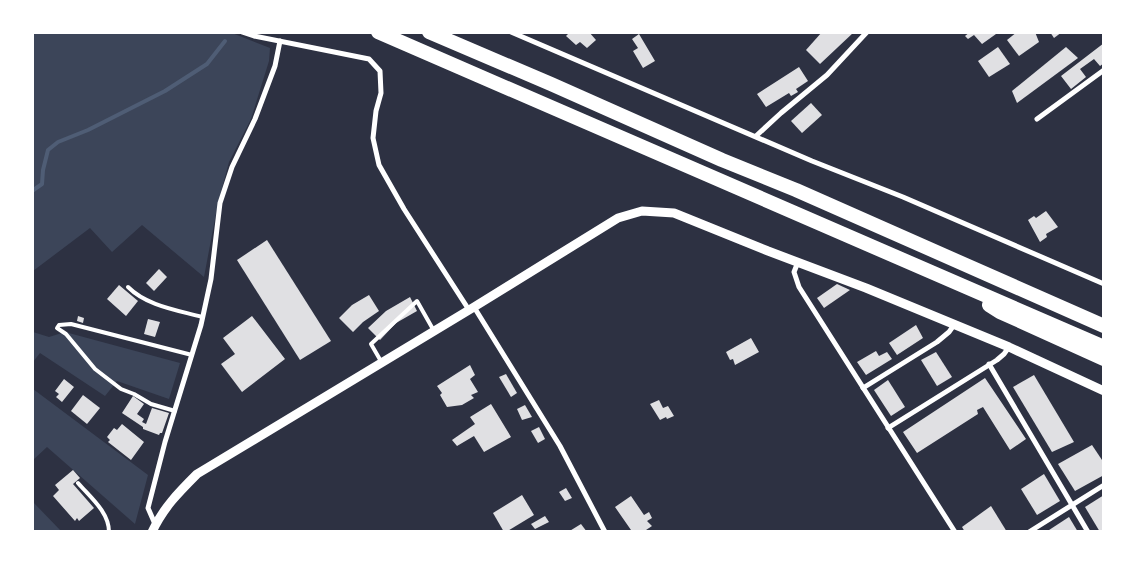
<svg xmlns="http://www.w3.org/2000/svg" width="1136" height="564" font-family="'DM Sans',sans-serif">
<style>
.green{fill:#3c4559}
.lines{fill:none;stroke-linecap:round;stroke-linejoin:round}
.stream{stroke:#4f5d75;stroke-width:4}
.building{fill:#e0e0e3}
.service{stroke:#fff;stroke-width:4}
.minor{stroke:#fff;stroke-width:5}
.tertiary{stroke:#fff;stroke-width:9}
.motorway{stroke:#fff;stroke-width:14}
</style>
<rect width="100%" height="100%" fill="#2d3142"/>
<g class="green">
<polygon points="33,33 232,33 270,48 269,61 251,119 229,162 218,203 204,277 142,225 112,252 90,228 33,271"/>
<polygon points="33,332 49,337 65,332 180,363 169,399 117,381 105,396 40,353 33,362"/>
<polygon points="33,389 148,475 135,524 47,447 33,460"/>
<polygon points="32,502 33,502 61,531 33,531"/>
</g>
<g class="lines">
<polyline class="stream" points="32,191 42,184 43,170 48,150 58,142 88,130 165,91 207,64 225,41"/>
</g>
<g class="building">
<polygon points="570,32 589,32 596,40 587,48 580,42 576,45 566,36"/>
<polygon points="822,32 854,32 820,64 806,50"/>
<polygon points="970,32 995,32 996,34 982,44 974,35 968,39 965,36"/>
<polygon points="1017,32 1035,32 1039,42 1019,56 1007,40"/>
<polygon points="1050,32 1062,32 1054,38"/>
<polygon points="639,34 655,61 643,68 633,51 638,48 632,39"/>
<polygon points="1104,43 1104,63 1100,66 1094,59 1080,69 1086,77 1071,89 1061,76"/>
<polygon points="998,47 1010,64 989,77 978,61"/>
<polygon points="1066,47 1078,58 1017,103 1012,91"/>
<polygon points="799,67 808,81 796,89 798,92 791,96 789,93 766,107 757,94"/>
<polygon points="811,103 822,115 802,133 791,121"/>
<polygon points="1046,211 1058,227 1046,234 1047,237 1040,242 1028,220 1034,216 1036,218"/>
<polygon points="267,240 331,341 300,360 237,260"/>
<polygon points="159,269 167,277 154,291 146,283"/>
<polygon points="837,284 850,290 824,308 817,298"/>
<polygon points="119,285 138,301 126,316 107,299"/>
<polygon points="369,295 379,311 363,322 353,332 339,318 352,305"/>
<polygon points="410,297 417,311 396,323 380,340 368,328 386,311"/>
<polygon points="78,316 84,318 83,323 77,321"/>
<polygon points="252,316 285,359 242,392 221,364 235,354 223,338"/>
<polygon points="148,319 160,322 155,337 144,334"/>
<polygon points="916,325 923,338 897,355 889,343"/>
<polygon points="751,338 759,352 735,365 733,359 730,360 726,352"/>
<polygon points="876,351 879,356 887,352 892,359 866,375 857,362"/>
<polygon points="936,352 952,377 937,386 921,360"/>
<polygon points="470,365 475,375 470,379 478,392 471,395 474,398 462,405 447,407 440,395 442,393 437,386"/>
<polygon points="506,374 517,393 511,397 499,377"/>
<polygon points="1034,375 1074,442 1052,452 1013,387"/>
<polygon points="985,378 1026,439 1010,450 983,407 977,410 978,414 917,453 903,432"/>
<polygon points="64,379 74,387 62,402 56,397 59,394 55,391"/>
<polygon points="888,380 905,407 891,416 874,390"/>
<polygon points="83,395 100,408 87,424 71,411"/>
<polygon points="133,396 144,404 137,414 144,419 142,422 146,424 152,408 169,413 162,433 160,433 159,435 143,429 143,427 122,413"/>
<polygon points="659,400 663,408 668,406 674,416 667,419 666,417 660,420 650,404"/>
<polygon points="491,404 511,437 484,452 474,436 457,446 452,440 475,424 470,417"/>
<polygon points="525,405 532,417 522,420 517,409"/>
<polygon points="122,424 144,442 131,460 108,442 110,440 107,437 114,428 117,430"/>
<polygon points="539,427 545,439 538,443 531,431"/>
<polygon points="1092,445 1104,463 1104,475 1075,491 1058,464"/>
<polygon points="73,470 80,478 73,484 94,508 79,521 77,518 75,521 53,496 59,490 55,485"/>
<polygon points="1044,474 1060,501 1037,515 1021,489"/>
<polygon points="566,488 572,498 565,501 559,492"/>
<polygon points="522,495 534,515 506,532 504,532 493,513"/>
<polygon points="1104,495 1104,532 1100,532 1085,507"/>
<polygon points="631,496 644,515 649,512 652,518 647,521 652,526 643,532 627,532 631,530 615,507"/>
<polygon points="991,506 1007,532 965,532 962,527"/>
<polygon points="545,516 549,522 535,529 531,524"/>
<polygon points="1069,517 1078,532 1046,532"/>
<polygon points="581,524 587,532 568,532"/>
</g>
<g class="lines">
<g class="service">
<path d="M128 287C147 306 177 310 202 317"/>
<polyline points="382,363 371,344 417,301 434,331"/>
<polyline points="175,411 151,404 134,394 121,389 95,369 66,334 57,328 59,325 71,324 192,355"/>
<path d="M78 483C90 497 109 512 109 532"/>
</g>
<g class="minor">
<polyline points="242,32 254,36 369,59 380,71 381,93 376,111 373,138 379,165 404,209 469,310"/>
<polyline points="511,32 812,161 903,197 1104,284"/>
<polyline points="1037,119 1104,70"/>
<polyline points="756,136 781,113 827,75 867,32"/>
<polyline points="798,262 794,272 799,287 955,532"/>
<polyline points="474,307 560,446 605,532"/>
<polyline points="989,364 1088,532"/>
<polyline points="863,388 937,342 949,332 954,325"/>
<polyline points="888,428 997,360 1004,354 1009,347"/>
<polyline points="155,524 148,508 165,442 201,325 211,279 220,203 232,167 255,119 275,66 280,41"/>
<polyline points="1029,532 1104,485"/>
</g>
<path class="tertiary" d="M152 532C163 508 179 492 197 474L474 307 618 218 642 211 674 213 768 251 866 288 1009 347 1104 391"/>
<g class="motorway">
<polyline points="378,32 1104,347"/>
<polyline points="429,32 551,84 722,160 796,190 1104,326"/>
<polyline points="989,305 1000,312 1104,359"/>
</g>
</g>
<rect width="1136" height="564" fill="none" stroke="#ffffff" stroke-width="68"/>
</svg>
